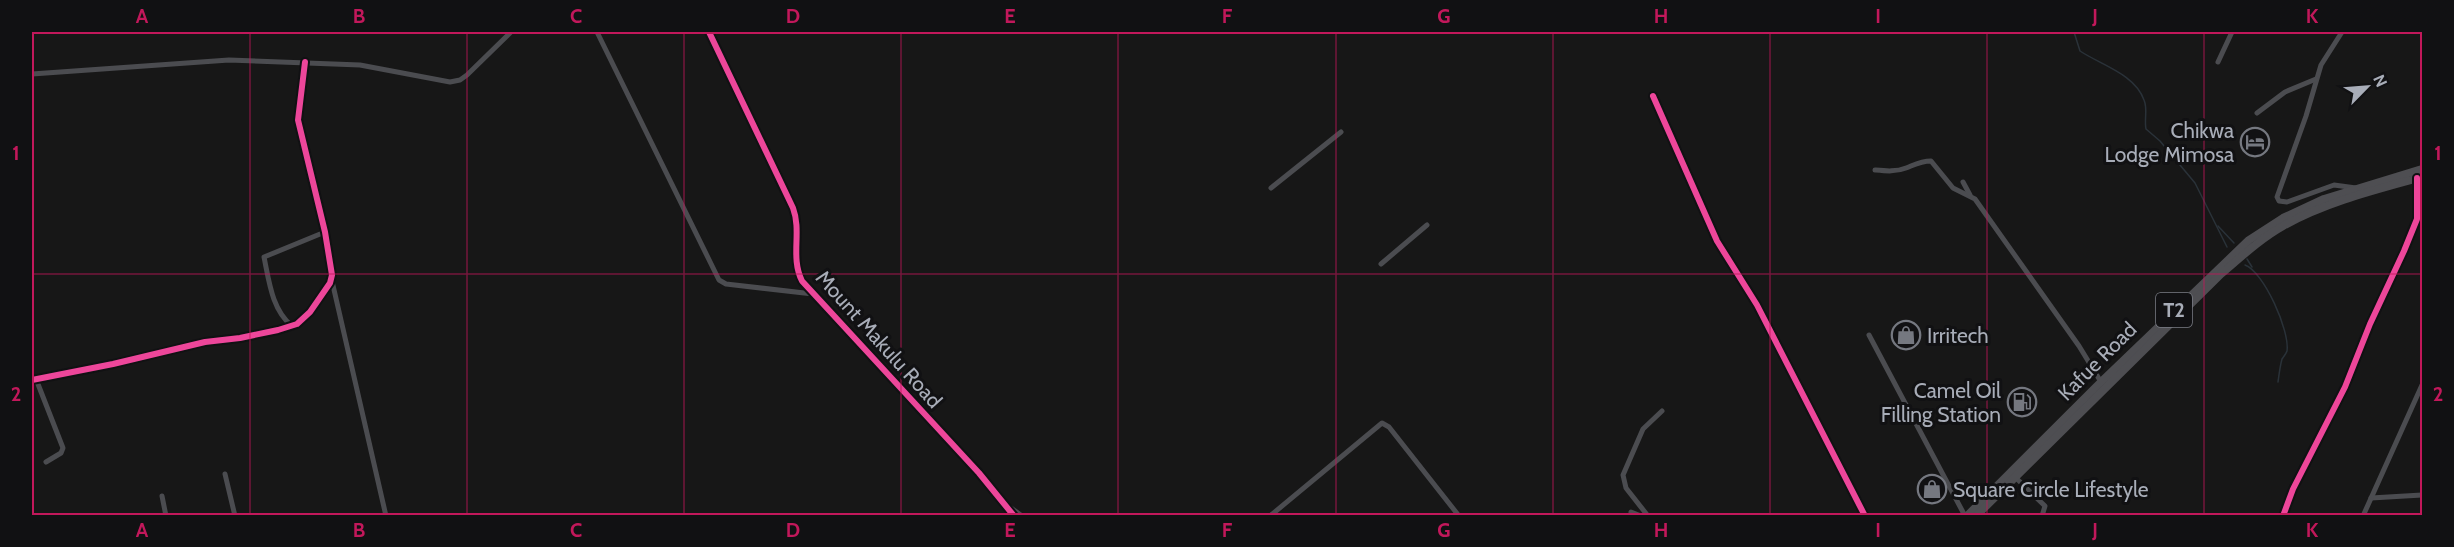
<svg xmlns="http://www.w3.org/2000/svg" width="2454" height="547" font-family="Cabin,sans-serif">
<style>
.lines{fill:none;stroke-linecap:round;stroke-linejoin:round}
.stream{stroke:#2a3239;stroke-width:1.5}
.minor{stroke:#4b4c50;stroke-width:5}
.trunk{stroke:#4e4e52;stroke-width:8}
.cycleway-casing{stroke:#111113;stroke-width:10}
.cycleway{stroke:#ed469a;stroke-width:6}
.grid{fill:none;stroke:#c2185b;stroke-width:1.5;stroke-opacity:0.55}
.labels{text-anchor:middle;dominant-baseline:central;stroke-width:6;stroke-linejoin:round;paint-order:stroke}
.shield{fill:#111113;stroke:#7b7e86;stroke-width:1.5}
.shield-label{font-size:20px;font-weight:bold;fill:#a8adb8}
.poi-label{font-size:21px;fill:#a8adb8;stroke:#111113;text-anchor:end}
.street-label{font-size:21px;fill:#a8adb8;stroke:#111113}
.neatline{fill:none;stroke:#c2185b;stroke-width:2}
.grid-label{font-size:20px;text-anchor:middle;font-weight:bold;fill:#c2185b}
</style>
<rect width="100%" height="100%" fill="#171717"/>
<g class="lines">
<g class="stream">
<path d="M2074 32 2080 51C2101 65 2135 74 2144 100 2148 109 2144 119 2146 129L2160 141 2195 183 2227 247"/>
<polyline points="2218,226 2234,243"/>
<polyline points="2247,259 2252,267"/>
<path d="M2245 265C2264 272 2290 331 2287 351 2286 354 2284 356 2282 359 2280 366 2279 375 2278 382"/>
</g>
<g class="minor">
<polyline points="597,32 719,280 726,284 813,294"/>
<path d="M709 32 793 208C802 232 790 257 802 281L979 473 1014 516"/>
<polyline points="2342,32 2321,65 2306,116 2277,197 2279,201 2287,202 2334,185 2356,188"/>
<polyline points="2218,62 2232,32"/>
<polyline points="32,74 229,60 360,65 450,82 460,80 467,75 511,32"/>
<polyline points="1653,96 1717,241 1757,305 1865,516"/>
<polyline points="2257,113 2285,92 2316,79"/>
<path d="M1875 170C1886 171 1896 172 1906 168 1916 164 1921 161 1931 161L1953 188 1975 199 2079 346 2101 382"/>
<polyline points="1963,182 1970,195"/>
<polyline points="1271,188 1341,132"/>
<polyline points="1381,264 1427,225"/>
<polyline points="332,281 386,516"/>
<path d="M292 326C272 310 269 281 264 257L325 232"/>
<polyline points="1869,335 1965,516"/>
<polyline points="36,379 63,448 61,453 46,462"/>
<polyline points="32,380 113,364 205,342 240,338 278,330 297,324 310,312 330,283 332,275 325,232 298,120 305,62"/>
<polyline points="225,474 235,516"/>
<polyline points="2016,478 2045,506 2042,516"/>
<polyline points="162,496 166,516"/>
<polyline points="2371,498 2422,495"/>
<polyline points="1011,508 1022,516"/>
<polyline points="1631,512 1641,516"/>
<polyline points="1270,516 1382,423 1389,427 1459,516"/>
<polyline points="1648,516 1626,488 1623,475 1643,429 1662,411"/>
<polyline points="2283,516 2293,489 2345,387 2370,324 2404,251 2417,219 2417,178"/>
<polyline points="2363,516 2422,385"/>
</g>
<g class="trunk">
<polyline points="1967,516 2101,382 2249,240 2283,218 2324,199 2422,169"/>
<path d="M1976 516 2221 274C2241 257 2260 239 2283 226 2326 202 2375 190 2422 177"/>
</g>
<g class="cycleway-casing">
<g id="cycleway">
<path d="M709 32 793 208C802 232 790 257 802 281L979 473 1014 516"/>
<polyline points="1653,96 1717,241 1757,305 1865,516"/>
<polyline points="32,380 113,364 205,342 240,338 278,330 297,324 310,312 330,283 332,275 325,232 298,120 305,62"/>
<polyline points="2283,516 2293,489 2345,387 2370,324 2404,251 2417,219 2417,178"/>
</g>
</g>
<use href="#cycleway" class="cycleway"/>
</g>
<path class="grid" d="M250 32V516M467 32V516M684 32V516M901 32V516M1118 32V516M1336 32V516M1553 32V516M1770 32V516M1987 32V516M2204 32V516M32 274H2422"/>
<defs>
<g id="hotel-ring" transform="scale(1.5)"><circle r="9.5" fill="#111113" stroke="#757880" stroke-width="1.5"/><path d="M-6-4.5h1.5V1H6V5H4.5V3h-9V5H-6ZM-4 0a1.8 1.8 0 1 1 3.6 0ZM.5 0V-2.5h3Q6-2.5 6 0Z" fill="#757880"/></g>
<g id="shop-ring" transform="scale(1.5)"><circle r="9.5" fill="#111113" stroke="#757880" stroke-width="1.5"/><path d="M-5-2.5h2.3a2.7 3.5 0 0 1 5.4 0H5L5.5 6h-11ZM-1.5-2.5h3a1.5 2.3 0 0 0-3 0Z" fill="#757880"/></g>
<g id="fuel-ring" transform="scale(1.5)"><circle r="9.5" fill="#111113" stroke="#757880" stroke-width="1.5"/><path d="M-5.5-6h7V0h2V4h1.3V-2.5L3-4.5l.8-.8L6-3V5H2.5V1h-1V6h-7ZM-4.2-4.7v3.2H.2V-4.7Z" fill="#757880"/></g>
</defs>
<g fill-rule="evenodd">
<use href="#hotel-ring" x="2255" y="142"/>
<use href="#shop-ring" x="1906" y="335"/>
<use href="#fuel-ring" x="2022" y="402"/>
<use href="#shop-ring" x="1932" y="489"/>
</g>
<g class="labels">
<rect class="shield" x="2156" y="293" width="36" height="34" rx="4.5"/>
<g class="shield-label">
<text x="2174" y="310">T2</text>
</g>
<g class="poi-label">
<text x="2234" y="130">Chikwa<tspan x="2234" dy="24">Lodge Mimosa</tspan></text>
<text x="1927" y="335" text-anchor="start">Irritech</text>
<text x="2001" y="390">Camel Oil<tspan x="2001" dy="24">Filling Station</tspan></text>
<text x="1953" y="489" text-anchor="start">Square Circle Lifestyle</text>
</g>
<g class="street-label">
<text transform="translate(879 339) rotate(48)">Mount Makulu Road</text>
<text transform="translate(2097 361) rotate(-45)">Kafue Road</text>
</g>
</g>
<rect width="2454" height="547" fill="none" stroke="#111113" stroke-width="66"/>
<g transform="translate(2367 87) rotate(65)" stroke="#111113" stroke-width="4.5" paint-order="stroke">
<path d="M0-4.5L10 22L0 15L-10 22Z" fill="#a8adb8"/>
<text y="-9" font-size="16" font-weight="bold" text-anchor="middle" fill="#a8adb8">N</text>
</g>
<rect x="33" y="33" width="2388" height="481" class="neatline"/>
<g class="grid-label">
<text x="142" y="23">A</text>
<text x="359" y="23">B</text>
<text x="576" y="23">C</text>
<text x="793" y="23">D</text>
<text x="1010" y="23">E</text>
<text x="1227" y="23">F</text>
<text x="1444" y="23">G</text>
<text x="1661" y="23">H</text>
<text x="1878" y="23">I</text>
<text x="2095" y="23">J</text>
<text x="2312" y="23">K</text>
<text x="16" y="160">1</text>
<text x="2438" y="160">1</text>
<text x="16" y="401">2</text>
<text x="2438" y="401">2</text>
<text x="142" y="537">A</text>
<text x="359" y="537">B</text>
<text x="576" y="537">C</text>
<text x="793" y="537">D</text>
<text x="1010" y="537">E</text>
<text x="1227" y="537">F</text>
<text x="1444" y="537">G</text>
<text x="1661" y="537">H</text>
<text x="1878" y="537">I</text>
<text x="2095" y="537">J</text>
<text x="2312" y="537">K</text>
</g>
</svg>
